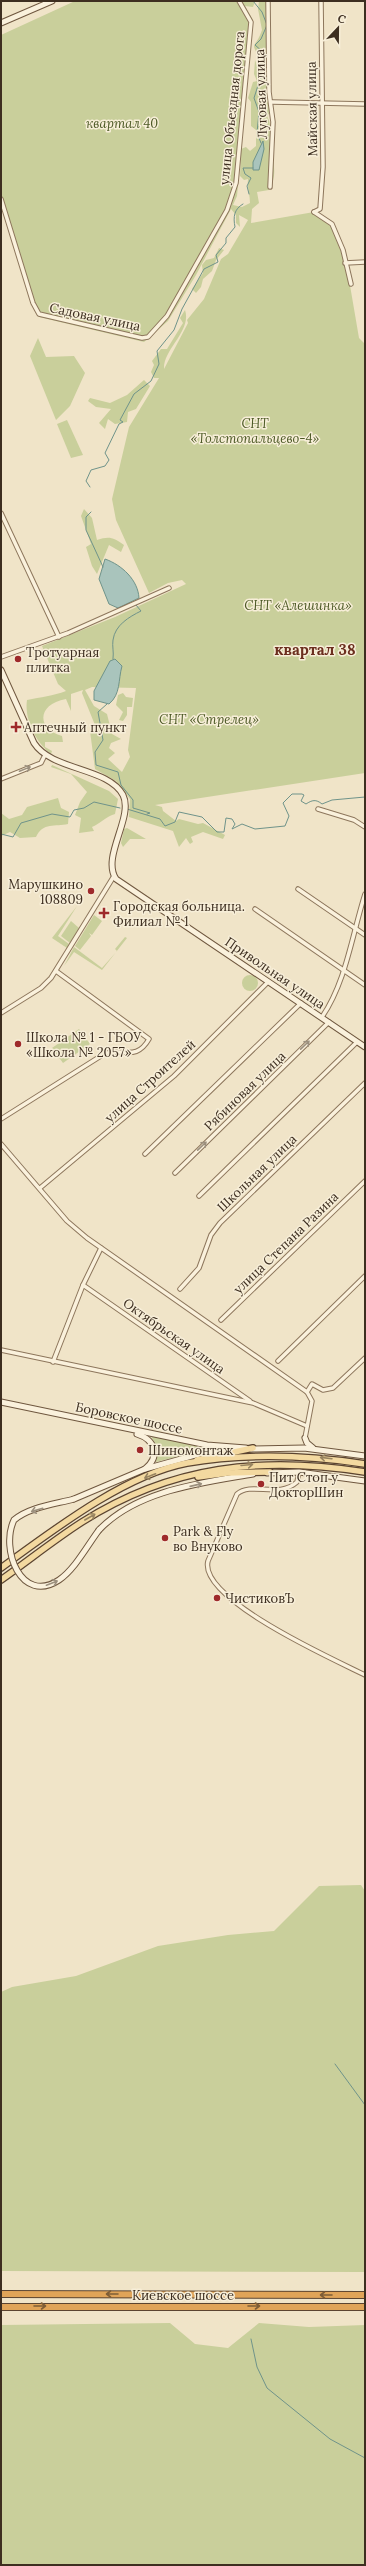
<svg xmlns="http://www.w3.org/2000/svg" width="366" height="2566" font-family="Lora,serif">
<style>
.green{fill:#c9cf9b;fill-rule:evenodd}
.water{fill:#a9c4bc;stroke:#6f938a}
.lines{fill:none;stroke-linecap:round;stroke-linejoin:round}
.stream{stroke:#6f938a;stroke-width:1}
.street-casing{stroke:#8d765c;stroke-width:5.5}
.secondary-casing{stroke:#6f573f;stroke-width:7}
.primary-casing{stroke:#5b4430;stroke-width:8}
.highway-casing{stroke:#5b4430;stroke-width:8}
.street{stroke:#faf1dc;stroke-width:3.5}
.secondary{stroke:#faf1dc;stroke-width:5}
.primary{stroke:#f3d9a0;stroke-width:5.5}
.highway{stroke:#e0a458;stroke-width:6}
.secondary-bridge-casing{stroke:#6f573f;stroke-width:7;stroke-linecap:butt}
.secondary-bridge{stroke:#faf1dc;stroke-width:5}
.oneway{stroke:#9c907e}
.oneway2{stroke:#988460}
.oneway3{stroke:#7e5d36}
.poi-dot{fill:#9e2a2b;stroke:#f7eed8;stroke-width:1.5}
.labels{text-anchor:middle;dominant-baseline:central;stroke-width:3;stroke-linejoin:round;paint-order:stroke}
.street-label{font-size:13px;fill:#3d2e20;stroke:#f7eed8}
.park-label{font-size:13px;font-style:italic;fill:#4d5a26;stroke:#f7eed8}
.poi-label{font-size:13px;fill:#3d2e20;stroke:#f7eed8;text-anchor:start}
.quarter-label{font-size:15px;font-weight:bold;fill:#6b2e1e;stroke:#f7eed8}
</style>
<rect width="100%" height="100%" fill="#f0e4c8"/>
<g class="green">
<path d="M75 1H255L253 7 245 6 253 20 241 149 246 147 250 151 256 146V130L251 126V102L248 98 253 82 257 81 254 74 255 60 259 71 262 63C249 37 254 53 262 30L258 9 259 1H269L267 13 271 28 268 49 272 110 267 116C272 125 269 131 270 141 272 158 279 174 269 190L257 192 259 203 252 209 251 223 314 212 333 223 346 262 359 338 365 344V773L155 805 162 807 163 811 176 821 179 819 198 824 203 823 225 835 223 839 203 832 191 837 193 842 190 844 186 838 179 847 173 831 129 817 130 799 116 781 95 769 90 731 95 725 82 693 83 690 71 694V711L66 699C37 704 36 729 62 736L63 742H45V747L52 751 51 754C36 743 24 719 27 700 41 697 53 696 66 691L58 684 42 646 115 617 186 584 182 580 168 583 149 593 116 520 112 499 129 427 159 378H154L151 372 154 365 152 361 161 349H167L183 323 180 318 185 310C192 331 163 349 164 369L188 323 187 320 204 299 221 259 228 254 248 220 239 215 240 227 236 223V215L231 209 196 275 168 321 144 342 39 317 1 199V35ZM241 155 240 176 244 180 248 179C247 188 250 194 250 203L242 207 233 205 237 196ZM92 687 136 688 128 750 130 757 122 772 108 759 115 753 109 748 111 743 121 739 112 734 107 714 94 706 85 690Z"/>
<polygon points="219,248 224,250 216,260 212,271 203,279 201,287 196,293 192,289 203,273 202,265 206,260 214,258"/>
<polygon points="38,338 46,357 74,356 85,373 70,406 56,420 30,356"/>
<polygon points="144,380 150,386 136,409 128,412 127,422 115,424 108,419 105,429 99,423 111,409 96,407 88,401 90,398 110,403 127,395"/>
<polygon points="67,420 83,455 71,458 57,424"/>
<path d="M84 509 92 518 97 540C109 536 113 537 124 545L121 552 109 545 97 574 92 566 86 547 91 544 81 516Z"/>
<polygon points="123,693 126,697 133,698 132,707 127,707 127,715 123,721 119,720 123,712 116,705 118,695"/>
<path d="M52 765 109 791 118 799 115 814C105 817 101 823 92 827L94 831 79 833 81 818 75 815 80 802 87 792 71 774 51 767Z"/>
<path d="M58 798 61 808 69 812 68 824C55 827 43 822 36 837L20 838 10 832 1 836V813L9 819 22 815 27 807Z"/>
<polygon points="127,828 146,839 130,839 123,847 121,843 124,829"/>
<polygon points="77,906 58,936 69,944 67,948 52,938"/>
<polygon points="94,915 102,921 92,935 89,933 91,936 80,950 75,946"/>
<polygon points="71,921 79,928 70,943 61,936"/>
<polygon points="125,937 127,938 102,970 74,952 64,966 74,947 102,968 117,951 115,949"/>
<circle cx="250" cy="983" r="8"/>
<polygon points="79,1029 90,1044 63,1063 52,1048"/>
<polygon points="151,1436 211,1448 156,1462 158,1449"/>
<polygon points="361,1885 365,1891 365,2272 1,2271 1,1992 12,1987 76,1976 158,1946 228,1935 274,1931 319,1886"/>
<polygon points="170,2323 195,2344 228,2348 259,2323 309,2327 365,2325 365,2565 1,2565 1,2325"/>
</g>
<g class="water">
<polygon points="263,141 264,149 259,170 253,170 253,162"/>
<path d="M105 559C122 565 138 580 139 598L118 608 109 604 99 579Z"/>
<path d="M115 659 122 666C118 680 121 694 109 704L94 700V691L110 661Z"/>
</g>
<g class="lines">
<g class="stream">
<polyline points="253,1 262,12 267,25 261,39 255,45 263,52 261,76 254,98 259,112 257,133 261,143"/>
<polyline points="249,194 247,186 251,178 245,174 243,168 253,168"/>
<path d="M90 487 86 481 91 470 105 466 109 460 105 453 119 424 123 422 120 420 134 394 151 381 159 364 157 351 174 330 182 309 204 269 218 262 216 255 226 243V238L235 227C233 217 234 209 243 204"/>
<polyline points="91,512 86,517 86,530 103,567"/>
<path d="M113 659C114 652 112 646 113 640 115 625 129 617 141 611L136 605"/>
<polyline points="107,704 98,712 103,740 95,752 96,765 118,772 121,785 133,800 133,808 150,813 147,814"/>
<path d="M127 809 160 819 165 826 175 822 179 812 202 817 217 832H224L226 818 232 819 235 824 232 829 242 824 255 829 285 826 289 816 283 803 292 794H302L304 795 301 801 306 804C312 800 316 799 322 804L332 800 365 797"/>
<polyline points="1,834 13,837 21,823 52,814 70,817 74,810 84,808 94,802 120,808"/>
<polyline points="335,2064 365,2105"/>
<polyline points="251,2339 257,2367 267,2388 330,2439 365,2458"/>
</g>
<g class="street-casing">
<g id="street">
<polyline points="268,1 269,92 273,122 270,187"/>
<polyline points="272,102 365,104"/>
<polyline points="1,199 33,303 39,314 142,338 148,337 167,316 227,210 236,183 251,22 239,1"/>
<polyline points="314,212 320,209 323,167 321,1"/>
<polyline points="314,212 332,224 343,250 351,284"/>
<polyline points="345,263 365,262"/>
<polyline points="1,513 59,637"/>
<polyline points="1,657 68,633 169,588"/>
<polyline points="1,779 41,763 45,755"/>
<polyline points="318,809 354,820 365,827"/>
<polyline points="298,889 365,935"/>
<polyline points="255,909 365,985"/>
<polyline points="1,1013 41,988 51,978 114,876"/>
<path d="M322 1017C346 982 352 935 365 894"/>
<path d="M1 1119 104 1054C122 1047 136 1062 149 1039L56 971"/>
<polyline points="1,1144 67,1221 87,1238 307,1392 312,1401 305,1438"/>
<polyline points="145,1154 301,1003"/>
<polyline points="175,1173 329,1022"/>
<polyline points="40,1188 174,1076 268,982"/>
<polyline points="199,1196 357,1042"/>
<polyline points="101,1248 83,1285 250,1401"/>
<polyline points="180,1289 199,1268 211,1235 220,1223 365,1083"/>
<polyline points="221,1320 365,1181"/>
<polyline points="1,1350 253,1403 307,1426"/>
<polyline points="278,1361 365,1276"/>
<polyline points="53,1362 83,1285"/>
<polyline points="307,1392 312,1384 323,1390 333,1388 365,1358"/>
<path d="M299 1472 297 1482C278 1499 252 1481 237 1494L208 1561C198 1599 335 1660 365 1675"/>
</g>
</g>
<g class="secondary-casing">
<g id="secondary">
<polyline points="1,23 52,1"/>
<path d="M1 670 34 743C52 771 108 767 123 795 134 817 101 857 116 879L365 1047"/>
<polyline points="1,1402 207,1445 246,1448"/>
<polyline points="305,1438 307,1443 313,1448"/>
<polyline points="251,1449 304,1448 365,1456"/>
<polyline points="145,1469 199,1454 227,1450"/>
<polyline points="267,1473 299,1472 365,1481"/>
<path d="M74 1499 145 1469C160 1457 156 1440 137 1434"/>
<path d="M99 1530C137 1490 201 1483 253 1474"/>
</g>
</g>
<g class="primary-casing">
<g id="primary">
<polyline points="197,1460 253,1448"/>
<polyline points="198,1477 227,1473 270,1472"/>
<path d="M1 1568C52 1531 124 1475 187 1463 246 1453 306 1455 365 1464"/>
<path d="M1 1580C28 1561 54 1540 82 1522 172 1465 262 1456 365 1472"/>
</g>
</g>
<g class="highway-casing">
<g id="highway">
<polyline points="1,2294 365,2295"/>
<polyline points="1,2307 365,2307"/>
</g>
</g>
<use href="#street" class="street"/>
<use href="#secondary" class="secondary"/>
<use href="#primary" class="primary"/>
<use href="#highway" class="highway"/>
<g class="secondary-bridge-casing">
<path id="secondary-bridge" d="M74 1499C56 1504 29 1507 14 1520 0 1549 21 1605 59 1580 75 1569 87 1546 99 1530"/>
</g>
<use href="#secondary-bridge" class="secondary-bridge"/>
</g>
<defs><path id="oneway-shaft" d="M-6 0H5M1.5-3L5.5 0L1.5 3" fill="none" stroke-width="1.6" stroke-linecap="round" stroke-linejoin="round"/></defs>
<g class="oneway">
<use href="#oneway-shaft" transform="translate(25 769) rotate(-22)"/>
<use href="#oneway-shaft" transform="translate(305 1045) rotate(-44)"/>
<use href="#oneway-shaft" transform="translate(202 1146) rotate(-44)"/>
<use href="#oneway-shaft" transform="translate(196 1485) rotate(-13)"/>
<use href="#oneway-shaft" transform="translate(37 1510) rotate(164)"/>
<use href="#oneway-shaft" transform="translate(52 1583) rotate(-21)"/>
</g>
<g class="oneway2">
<use href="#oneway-shaft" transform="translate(326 1458) rotate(-173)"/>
<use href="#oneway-shaft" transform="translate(247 1465) rotate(-5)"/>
<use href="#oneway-shaft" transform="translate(150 1476) rotate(159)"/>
<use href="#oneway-shaft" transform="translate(90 1517) rotate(-30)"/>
</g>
<g class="oneway3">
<use href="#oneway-shaft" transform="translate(112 2294) rotate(-180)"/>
<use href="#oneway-shaft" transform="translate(326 2295) rotate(-180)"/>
<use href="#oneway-shaft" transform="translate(40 2306)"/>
<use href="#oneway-shaft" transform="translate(254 2306)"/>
</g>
<g class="poi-dot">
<circle cx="18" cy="659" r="4"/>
<path d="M14 721h4v4h4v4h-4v4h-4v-4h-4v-4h4z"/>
<circle cx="91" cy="891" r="4"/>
<path d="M102 907h4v4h4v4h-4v4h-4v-4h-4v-4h4z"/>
<circle cx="18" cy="1044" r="4"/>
<circle cx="140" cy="1450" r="4"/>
<circle cx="261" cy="1484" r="4"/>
<circle cx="165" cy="1538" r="4"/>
<circle cx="217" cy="1598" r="4"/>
</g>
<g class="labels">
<g class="street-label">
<text transform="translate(261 94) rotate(-92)">Луговая улица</text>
<text transform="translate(232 108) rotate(-84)">улица Объездная дорога</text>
<text transform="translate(312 109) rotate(-91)">Майская улица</text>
<text transform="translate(95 317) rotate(12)">Садовая улица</text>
<text transform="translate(275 973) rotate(34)">Привольная улица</text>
<text transform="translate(150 1081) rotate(-42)">улица Строителей</text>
<text transform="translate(245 1091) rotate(-44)">Рябиновая улица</text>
<text transform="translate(257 1173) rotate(-44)">Школьная улица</text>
<text transform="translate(286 1243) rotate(-44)">улица Степана Разина</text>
<text transform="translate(174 1336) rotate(35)">Октябрьская улица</text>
<text transform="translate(129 1418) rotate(12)">Боровское шоссе</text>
<text x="183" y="2295">Киевское шоссе</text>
</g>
<g class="park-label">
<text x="122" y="123">квартал 40</text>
<text x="255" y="423">СНТ<tspan x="255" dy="15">«Толстопальцево-4»</tspan></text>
<text x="298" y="605">СНТ «Алешинка»</text>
<text x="209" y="719">СНТ «Стрелец»</text>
</g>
<g class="poi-label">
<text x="26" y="652">Тротуарная<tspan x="26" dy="15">плитка</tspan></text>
<text x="24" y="727">Аптечный пункт</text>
<text x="83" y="884" text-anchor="end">Марушкино<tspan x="83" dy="15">108809</tspan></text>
<text x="113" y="906">Городская больница.<tspan x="113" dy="15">Филиал № 1</tspan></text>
<text x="26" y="1037">Школа № 1 - ГБОУ<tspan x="26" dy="15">«Школа № 2057»</tspan></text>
<text x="148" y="1450">Шиномонтаж</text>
<text x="269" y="1477">Пит Стоп у<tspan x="269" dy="15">ДокторШин</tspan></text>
<text x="173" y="1531">Park &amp; Fly<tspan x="173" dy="15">во Внуково</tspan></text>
<text x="225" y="1598">ЧистиковЪ</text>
</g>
<g class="quarter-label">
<text x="315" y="649">квартал 38</text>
</g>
</g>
<rect width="366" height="2566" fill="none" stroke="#3d2e20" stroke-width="4"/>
<g transform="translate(338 28) rotate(22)" stroke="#f7eed8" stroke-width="3" paint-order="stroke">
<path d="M0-3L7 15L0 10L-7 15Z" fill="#3d2e20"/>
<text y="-6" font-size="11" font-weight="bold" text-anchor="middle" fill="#3d2e20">С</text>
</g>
</svg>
